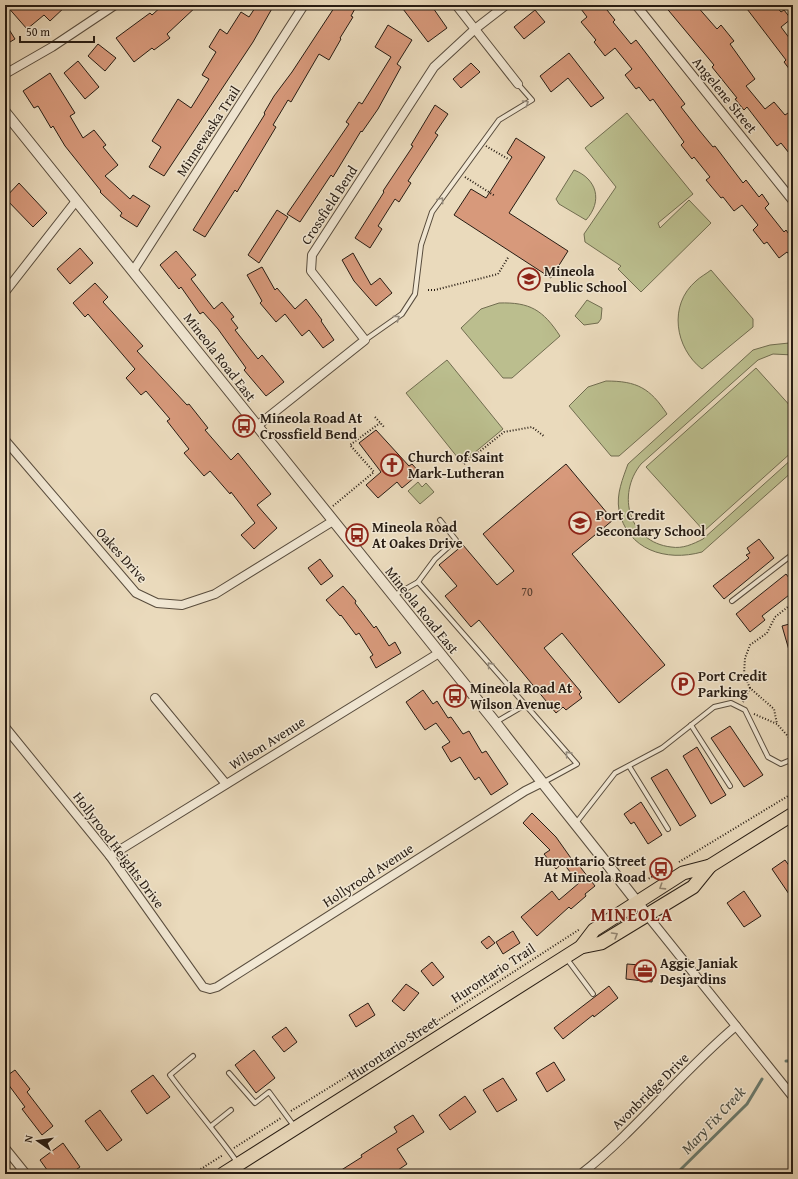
<svg xmlns="http://www.w3.org/2000/svg" width="798" height="1179" font-family="'Gentium Book Plus',serif">
<style>
.green{fill:#bbbe8e;stroke:#716d50}
.lines{fill:none;stroke-linecap:round;stroke-linejoin:round}
.stream{stroke:#6b7b6e;stroke-width:3}
.building{fill:#d7997b;stroke:#271c13}
.service-casing{stroke:#584c3d;stroke-width:6}
.minor-casing{stroke:#584c3d;stroke-width:10}
.tertiary-casing{stroke:#584c3d;stroke-width:12}
.primary-casing{stroke:#271c13;stroke-width:15}
.path{stroke:#271c13;stroke-width:2;stroke-dasharray:1 2;stroke-linecap:butt}
.service{stroke:#f1e7d3;stroke-width:4}
.minor{stroke:#f1e7d3;stroke-width:8}
.tertiary{stroke:#f1e7d3;stroke-width:10}
.primary{stroke:#eadabc;stroke-width:13}
.oneway{stroke:#968c7d}
.oneway2{stroke:#928470}
.labels{text-anchor:middle;dominant-baseline:central;stroke-width:3;stroke-linejoin:round;paint-order:stroke}
.number-label{font-size:12px;fill:#533b2d}
.street-label{font-size:14px;fill:#271c13;stroke:#f1e7d3}
.poi-label{font-size:14px;font-weight:bold;fill:#271c13;stroke:#f1e7d3;text-anchor:start}
.water-label{font-size:15px;font-style:italic;fill:#494c41;stroke:#f1e7d3}
.district-label{font-size:18px;font-weight:bold;letter-spacing:1px;fill:#7a1f14;stroke:#f1e7d3}
</style>
<rect width="100%" height="100%" fill="#eadabc"/>
<filter id="stains"><feTurbulence type="fractalNoise" baseFrequency=".005" numOctaves="4"/><feColorMatrix values="0 0 0 0 .2 0 0 0 0 .09 0 0 0 0 .02 0 0 0 .5 -.17"/></filter>
<radialGradient id="worn" r=".72"><stop offset=".6" stop-color="#630" stop-opacity="0"/><stop offset="1" stop-color="#630" stop-opacity=".3"/></radialGradient>
<g class="green">
<polygon points="627,113 693,194 658,223 660,228 689,200 711,223 641,292 618,269 621,266 585,242 584,234 616,187 585,148"/>
<path d="M574 170C597 179 603 201 586 220L559 204 556 199Z"/>
<path d="M711 270 753 319V327L702 369C675 348 668 305 696 281 700 277 706 274 711 270Z"/>
<polygon points="587,300 602,308 601,319 598,323 584,325 575,316"/>
<path d="M499 303C530 302 543 310 560 336L512 378H503L461 328 481 309Z"/>
<path d="M789 343 793 344V355L773 354 758 360 641 464C616 495 629 542 671 547 683 549 693 544 703 539L793 458V471L702 552C666 562 627 550 619 510 616 494 623 478 628 464L753 350 770 345Z"/>
<polygon points="447,360 503,429 462,463 406,393"/>
<polygon points="756,368 793,409 793,451 704,531 646,467"/>
<path d="M606 381C637 381 650 388 667 414L619 456H611L569 406 588 387Z"/>
<polygon points="418,482 422,487 426,483 434,492 420,504 408,491"/>
</g>
<g class="lines">
<g class="stream">
<polyline points="786,1061 791,1061 793,1059"/>
<polyline points="676,1174 747,1104 762,1079"/>
</g>
</g>
<g class="building">
<polygon points="6,5 67,5 50,21 44,15 27,29"/>
<polygon points="163,5 198,5 167,34 170,38 154,50 152,48 134,62 116,38 150,13 152,15"/>
<polygon points="257,5 274,5 253,42 164,176 149,167 161,147 152,141 178,99 191,108 209,79 202,75 216,52 209,47 220,29 227,34 241,12 249,17"/>
<polygon points="336,5 357,5 351,16 353,17 340,38 341,39 329,60 319,54 291,102 288,100 273,125 276,127 237,192 235,190 205,237 193,230 265,114 264,113 274,96 292,72"/>
<polygon points="400,5 431,5 447,28 428,42"/>
<polygon points="578,5 603,5 615,20 613,22 631,44 636,40 685,104 681,107 699,130 713,147 715,146 743,183 746,180 759,197 762,194 769,204 765,208 784,232 786,230 793,240 793,259 787,252 779,258 767,242 764,244 753,230 758,225 742,205 734,211 723,197 721,198 706,180 710,177 694,157 692,159 681,145 684,142 653,99 650,101 639,87 636,89 625,75 632,69 615,48 605,56 594,42 596,40 581,22 587,17"/>
<polygon points="664,5 696,5 717,29 721,25 734,41 730,44 755,79 746,86 765,109 774,102 785,115 788,113 793,119 793,158 781,143 777,146 747,107 744,110 735,99 737,98 712,67 714,65"/>
<polygon points="744,5 775,5 781,12 784,10 791,19 781,27 793,43 793,74 784,62 786,60"/>
<polygon points="535,10 545,22 524,39 514,27"/>
<polygon points="5,23 15,39 5,45"/>
<polygon points="388,25 412,40 397,64 401,67 378,109 362,132 361,131 333,177 331,175 300,222 287,214 349,124 346,122 359,102 362,104 391,57 375,47"/>
<polygon points="98,44 116,58 105,71 88,56"/>
<polygon points="569,53 604,98 591,107 568,78 551,92 540,76"/>
<polygon points="78,61 99,87 85,99 64,73"/>
<polygon points="471,63 480,72 461,88 453,79"/>
<polygon points="50,73 75,113 70,116 83,138 94,130 106,145 103,147 118,165 105,176 130,199 133,195 150,206 137,227 120,216 122,213 100,192 101,191 65,146 53,126 51,128 38,106 34,108 23,91"/>
<polygon points="435,105 448,114 435,133 438,135 408,181 411,183 399,202 395,199 378,226 382,229 370,248 355,238 384,192 383,191 413,146 411,145"/>
<polygon points="516,138 545,157 509,213 568,251 551,278 454,215 471,189 486,198 512,157 507,153"/>
<polygon points="19,183 47,213 33,227 5,198"/>
<polygon points="277,210 288,217 259,263 248,255"/>
<polygon points="80,248 93,263 70,284 57,269"/>
<polygon points="176,251 196,275 191,279 214,309 222,302 234,317 231,319 238,328 235,330 258,359 262,355 284,382 266,396 244,370 246,368 218,329 203,312 200,314 181,287 179,289 160,265"/>
<polygon points="353,253 371,285 380,278 392,293 376,306 354,281 342,260"/>
<polygon points="262,267 275,290 277,288 295,309 306,299 322,320 321,321 334,340 323,348 309,330 302,336 285,314 276,322 260,303 262,301 247,275"/>
<polygon points="95,283 108,297 103,302 143,346 137,351 187,405 189,404 208,428 205,430 231,460 238,453 271,494 257,505 277,528 254,549 241,535 255,523 231,492 230,494 210,471 204,476 184,453 189,449 167,421 170,419 146,391 141,395 126,378 135,369 88,314 85,317 73,303"/>
<polygon points="376,430 409,466 412,464 420,473 402,488 397,482 378,498 366,485 381,472 359,443"/>
<polygon points="566,464 613,520 572,554 665,665 619,703 562,633 544,648 581,692 579,694 582,698 566,710 563,707 556,713 479,620 471,627 445,596 457,586 439,565 463,545 497,585 514,571 483,534"/>
<polygon points="759,539 774,558 724,599 713,586 749,558 746,555 750,553 747,548"/>
<polygon points="320,559 333,576 321,585 308,568"/>
<polygon points="786,574 793,583 793,592 762,616 765,620 750,632 736,614"/>
<polygon points="343,586 356,601 355,603 374,628 376,626 389,646 395,642 401,653 376,668 370,657 373,655 359,633 356,635 341,615 340,616 326,600"/>
<polygon points="793,623 793,657 791,657 782,626"/>
<polygon points="423,690 433,704 437,701 448,718 451,717 463,734 469,731 482,753 486,751 508,784 491,795 479,777 475,780 460,757 451,762 442,747 450,742 436,723 425,730 406,702"/>
<polygon points="730,726 763,775 744,787 711,738"/>
<polygon points="697,747 726,795 711,804 683,756"/>
<polygon points="667,769 696,816 680,826 651,778"/>
<polygon points="641,802 662,835 648,844 634,822 631,824 624,814"/>
<polygon points="532,813 556,837 573,861 574,859 595,886 585,894 586,896 571,909 569,907 537,936 521,917 552,891 559,900 579,883 563,863 556,869 544,854 550,850 523,823"/>
<polygon points="785,860 793,871 793,900 772,869"/>
<polygon points="744,891 761,916 744,927 727,903"/>
<polygon points="513,931 520,943 503,954 496,942"/>
<polygon points="489,936 495,943 487,949 481,942"/>
<polygon points="432,962 444,977 433,986 421,971"/>
<polygon points="627,964 654,966 652,982 626,979"/>
<polygon points="406,984 419,993 404,1011 392,1001"/>
<polygon points="609,986 618,998 594,1017 593,1015 563,1039 554,1028"/>
<polygon points="368,1003 375,1015 356,1027 349,1015"/>
<polygon points="286,1027 297,1042 284,1052 272,1037"/>
<polygon points="254,1050 275,1078 256,1093 235,1065"/>
<polygon points="554,1062 565,1080 547,1092 536,1073"/>
<polygon points="15,1070 30,1089 27,1092 53,1126 42,1135 22,1109 25,1107 5,1080 5,1077"/>
<polygon points="153,1075 170,1097 147,1114 131,1091"/>
<polygon points="503,1078 517,1100 497,1112 483,1090"/>
<polygon points="465,1096 476,1112 450,1130 439,1115"/>
<polygon points="100,1110 122,1140 107,1151 85,1121"/>
<polygon points="413,1115 424,1132 397,1149 407,1164 392,1174 335,1174 362,1157 361,1155 397,1132 394,1127"/>
<polygon points="63,1143 80,1167 70,1174 50,1174 40,1160"/>
</g>
<g class="lines">
<g class="service-casing">
<g id="service">
<polyline points="365,340 402,314 415,294 421,245 432,212 499,120 532,100 518,84"/>
<polyline points="418,582 435,559 456,540 440,520"/>
<polyline points="393,596 418,582 577,764 544,782"/>
<polyline points="732,601 793,554"/>
<polyline points="496,722 525,705"/>
<polyline points="691,725 730,786"/>
<polyline points="629,766 668,829"/>
<polyline points="576,823 615,773 662,748 714,707 731,703 745,710 768,757 781,764 793,759"/>
<polyline points="567,959 593,994"/>
<path d="M193 1056 170 1075C192 1105 216 1132 237 1162"/>
<polyline points="229,1073 255,1103 269,1092 294,1126"/>
<polyline points="211,1126 231,1110"/>
</g>
</g>
<g class="minor-casing">
<g id="minor">
<polyline points="456,5 518,84"/>
<polyline points="636,5 793,201"/>
<polyline points="5,74 52,47 115,5"/>
<polyline points="133,271 304,5"/>
<polyline points="5,292 76,201"/>
<polyline points="257,426 365,340 311,271 312,255 434,67 475,29 506,5"/>
<polyline points="5,440 136,593 157,603 182,605 215,594 333,521"/>
<polyline points="155,698 226,784"/>
<polyline points="5,727 110,856 203,987 210,989 217,987 525,791 541,783"/>
<polyline points="110,856 439,653"/>
<polyline points="647,915 793,1097"/>
<polyline points="5,1148 26,1174"/>
<path d="M581 1174C637 1130 681 1072 736 1026"/>
</g>
</g>
<g class="tertiary-casing">
<path id="tertiary" d="M5 112 495 722C545 787 597 850 647 915"/>
</g>
<g class="primary-casing">
<g id="primary">
<polyline points="581,947 601,943 693,887 710,866"/>
<polyline points="223,1174 581,947 594,930 683,873 710,866 793,814"/>
</g>
</g>
<g class="path">
<polyline points="486,146 508,159"/>
<polyline points="465,177 495,196"/>
<polyline points="428,290 435,290 498,274 509,256"/>
<polyline points="375,417 384,427"/>
<polyline points="464,464 504,432 532,427 545,437"/>
<polyline points="333,506 374,472 350,445 380,423"/>
<polyline points="750,688 744,674 745,658 750,645 767,633 775,617 793,603"/>
<polyline points="743,702 750,688 774,709 777,724"/>
<polyline points="754,714 777,724 793,742"/>
<polyline points="679,862 793,793"/>
<polyline points="646,880 667,869"/>
<polyline points="291,1111 439,1020 580,929"/>
<polyline points="234,1148 281,1118"/>
<polyline points="193,1174 223,1155"/>
</g>
<use href="#service" class="service"/>
<use href="#minor" class="minor"/>
<use href="#tertiary" class="tertiary"/>
<use href="#primary" class="primary"/>
</g>
<defs><path id="oneway-chevron" d="M-2-3.5L2.5 0L-2 3.5" fill="none" stroke-width="1.6" stroke-linecap="round" stroke-linejoin="round"/></defs>
<g class="oneway">
<use href="#oneway-chevron" transform="translate(526 103) rotate(-31)"/>
<use href="#oneway-chevron" transform="translate(441 200) rotate(-54)"/>
<use href="#oneway-chevron" transform="translate(397 318) rotate(-36)"/>
<use href="#oneway-chevron" transform="translate(490 665) rotate(-131)"/>
<use href="#oneway-chevron" transform="translate(568 754) rotate(-132)"/>
</g>
<g class="oneway2">
<use href="#oneway-chevron" transform="translate(662 887) rotate(148)"/>
<use href="#oneway-chevron" transform="translate(615 935) rotate(-31)"/>
</g>
<defs>
<g id="school-ring" transform="scale(1.15)"><circle r="9.5" fill="#f1e7d3" stroke="#8f2418" stroke-width="1.5"/><path d="M0-5L7-2L0 1L-7-2ZM-4 1L0 2.5L4 1V4Q0 6-4 4Z" fill="#8f2418"/></g>
<g id="bus-ring" transform="scale(1.15)"><circle r="9.5" fill="#f1e7d3" stroke="#8f2418" stroke-width="1.5"/><path d="M-5-6H5V4H4V6H2V4H-2V6H-4V4H-5ZM-3.5-4V0h7V-4ZM-3.5 1.2v1.5H-2V1.2ZM2 1.2v1.5H3.5V1.2Z" fill="#8f2418"/></g>
<g id="church-ring" transform="scale(1.15)"><circle r="9.5" fill="#f1e7d3" stroke="#8f2418" stroke-width="1.5"/><path d="M-1.2-6h2.4v3.5h3.3v2.4h-3.3V6h-2.4V-.1h-3.3v-2.4h3.3Z" fill="#8f2418"/></g>
<g id="parking-ring" transform="scale(1.15)"><circle r="9.5" fill="#f1e7d3" stroke="#8f2418" stroke-width="1.5"/><path d="M-3.5-5.5H1a3.5 3.5 0 0 1 0 7H-1V5.5H-3.5ZM-1-3.4V-.6H.8a1.4 1.4 0 0 0 0-2.8Z" fill="#8f2418"/></g>
<g id="office-ring" transform="scale(1.15)"><circle r="9.5" fill="#f1e7d3" stroke="#8f2418" stroke-width="1.5"/><path d="M-6-3h4V-5.5h4V-3h4V5H-6ZM-1-4.5V-3h2v-1.5ZM-6 0V1H6V0Z" fill="#8f2418"/></g>
</defs>
<g fill-rule="evenodd">
<use href="#school-ring" x="529" y="279"/>
<use href="#bus-ring" x="244" y="426"/>
<use href="#church-ring" x="392" y="465"/>
<use href="#school-ring" x="580" y="523"/>
<use href="#bus-ring" x="357" y="535"/>
<use href="#parking-ring" x="683" y="684"/>
<use href="#bus-ring" x="455" y="696"/>
<use href="#bus-ring" x="661" y="869"/>
<use href="#office-ring" x="645" y="971"/>
</g>
<g class="labels">
<g class="number-label">
<text x="527" y="591">70</text>
</g>
<g class="street-label">
<text transform="translate(725 95) rotate(51)">Angelene Street</text>
<text transform="translate(208 131) rotate(-57)">Minnewaska Trail</text>
<text transform="translate(329 205) rotate(-57)">Crossfield Bend</text>
<text transform="translate(220 357) rotate(52)">Mineola Road East</text>
<text transform="translate(122 555) rotate(48)">Oakes Drive</text>
<text transform="translate(422 610) rotate(51)">Mineola Road East</text>
<text transform="translate(267 743) rotate(-32)">Wilson Avenue</text>
<text transform="translate(119 850) rotate(53)">Hollyrood Heights Drive</text>
<text transform="translate(368 875) rotate(-33)">Hollyrood Avenue</text>
<text transform="translate(493 973) rotate(-33)">Hurontario Trail</text>
<text transform="translate(393 1048) rotate(-33)">Hurontario Street</text>
<text transform="translate(650 1091) rotate(-45)">Avonbridge Drive</text>
</g>
<g class="poi-label">
<text x="544" y="271">Mineola<tspan x="544" dy="16">Public School</tspan></text>
<text x="260" y="418">Mineola Road At<tspan x="260" dy="16">Crossfield Bend</tspan></text>
<text x="408" y="457">Church of Saint<tspan x="408" dy="16">Mark-Lutheran</tspan></text>
<text x="596" y="515">Port Credit<tspan x="596" dy="16">Secondary School</tspan></text>
<text x="372" y="527">Mineola Road<tspan x="372" dy="16">At Oakes Drive</tspan></text>
<text x="698" y="676">Port Credit<tspan x="698" dy="16">Parking</tspan></text>
<text x="470" y="688">Mineola Road At<tspan x="470" dy="16">Wilson Avenue</tspan></text>
<text x="646" y="861" text-anchor="end">Hurontario Street<tspan x="646" dy="16">At Mineola Road</tspan></text>
<text x="660" y="963">Aggie Janiak<tspan x="660" dy="16">Desjardins</tspan></text>
</g>
<g class="water-label">
<text transform="translate(713 1120) rotate(-47)">Mary Fix Creek</text>
</g>
<g class="district-label">
<text x="632" y="914">MINEOLA</text>
</g>
</g>
<rect width="798" height="1179" fill="none" stroke="#eadabc" stroke-width="20"/>
<rect x="6" y="6" width="786" height="1167" fill="none" stroke="#271c13" stroke-width="2"/>
<rect x="10" y="10" width="778" height="1159" fill="none" stroke="#271c13"/>
<g transform="translate(38 1141) rotate(283)" stroke="#f1e7d3" stroke-width="3" paint-order="stroke">
<path d="M0-3L7 15L0 10L-7 15Z" fill="#271c13"/>
<text y="-6" font-size="11" font-weight="bold" text-anchor="middle" fill="#271c13">N</text>
</g>
<path d="M20 36v6h74v-6" fill="none" stroke="#271c13" stroke-width="2"/>
<text x="26" y="36" font-size="12" fill="#271c13" stroke="#f1e7d3" stroke-width="3" paint-order="stroke">50 m</text>
<rect width="100%" height="100%" filter="url(#stains)"/>
<rect width="100%" height="100%" fill="url(#worn)"/>
</svg>
